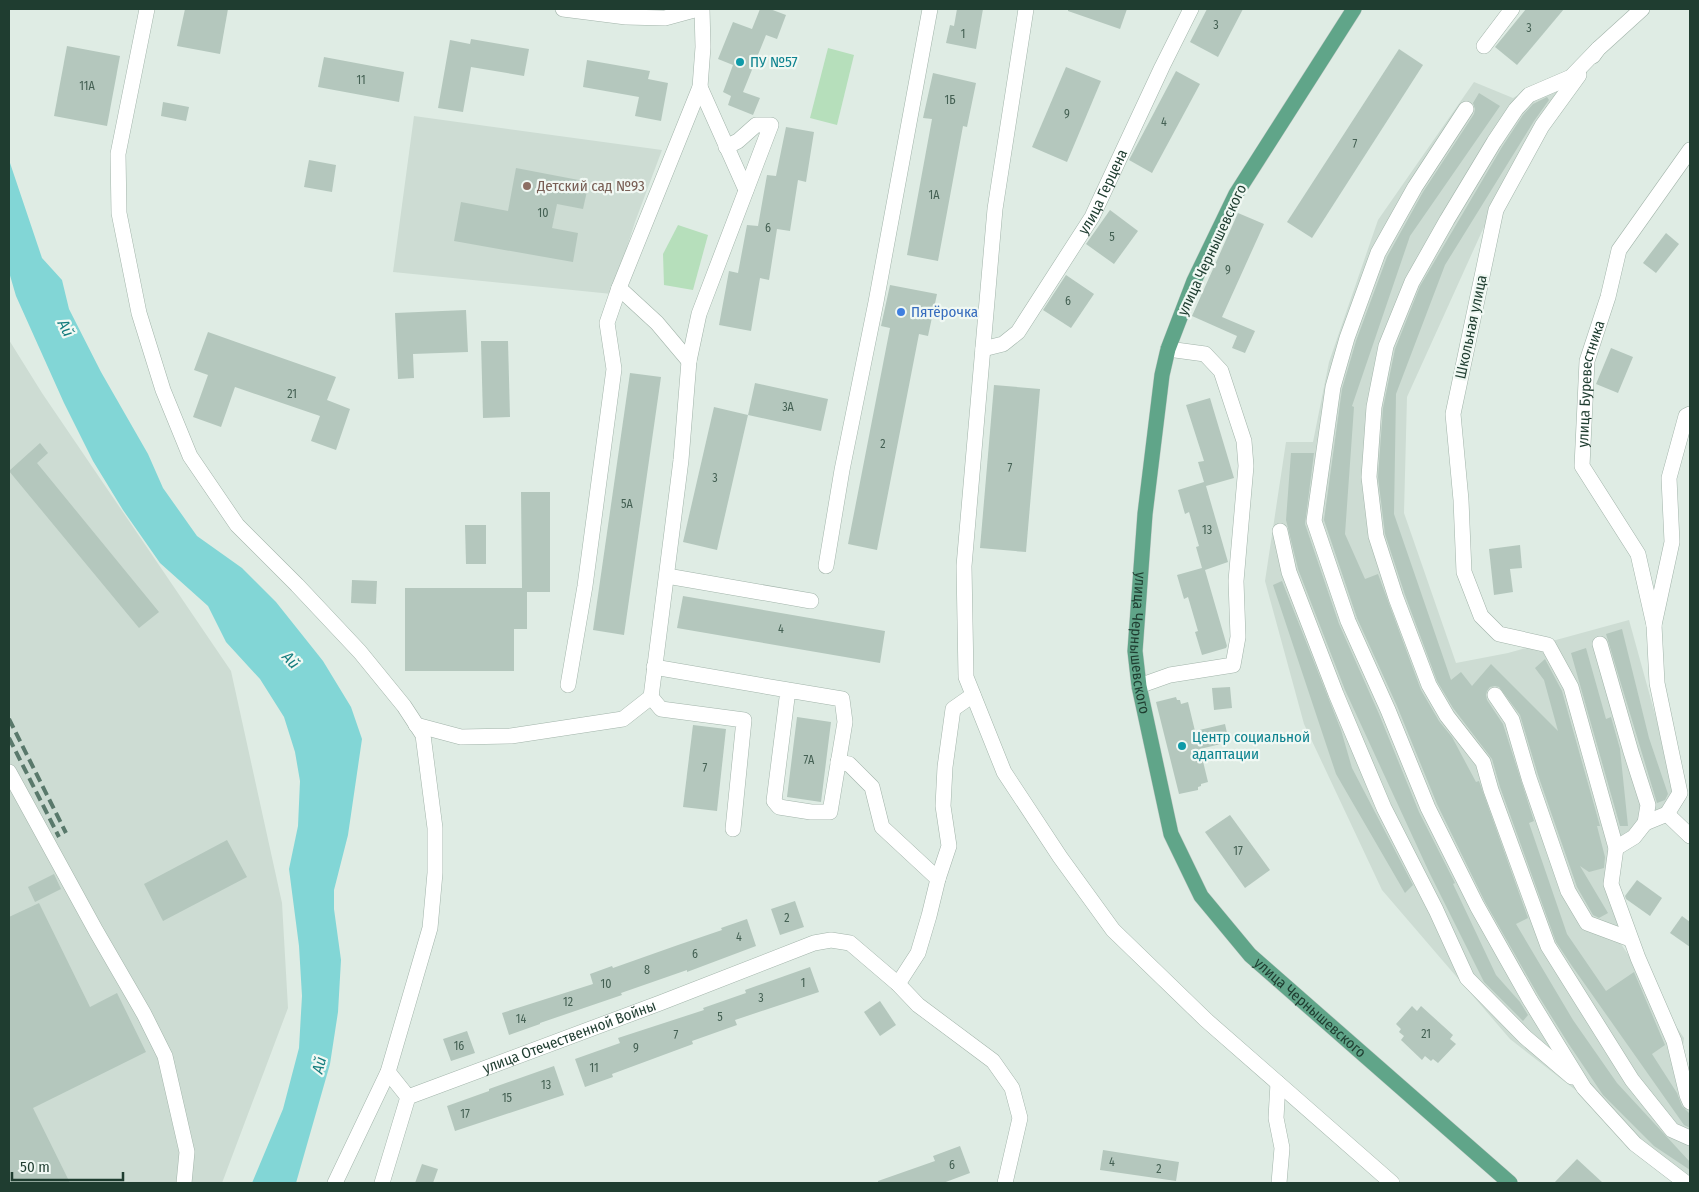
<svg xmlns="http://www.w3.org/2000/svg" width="1699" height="1192" font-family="'Fira Sans Condensed',sans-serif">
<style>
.built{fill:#cddcd3}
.green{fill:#b6dfbb}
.water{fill:#82d6d6}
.building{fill:#b4c7bd}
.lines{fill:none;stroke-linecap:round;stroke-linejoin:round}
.minor-casing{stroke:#a2b4aa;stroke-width:16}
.major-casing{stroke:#c0c9c5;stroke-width:16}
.minor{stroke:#fff;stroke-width:15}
.major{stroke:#60a589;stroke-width:15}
.rail{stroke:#59796b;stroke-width:4;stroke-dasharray:10 5;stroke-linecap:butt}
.culture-dot{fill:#0f9aa8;stroke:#f0f8f3;stroke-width:2}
.education-dot{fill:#8d6e63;stroke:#f0f8f3;stroke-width:2}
.shop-dot{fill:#3f7fe0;stroke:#f0f8f3;stroke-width:2}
.labels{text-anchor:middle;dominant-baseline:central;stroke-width:4.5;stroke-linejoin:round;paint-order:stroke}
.number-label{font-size:12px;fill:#446053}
.culture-label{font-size:15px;fill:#0d838f;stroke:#f0f8f3;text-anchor:start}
.education-label{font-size:15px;fill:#785e54;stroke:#f0f8f3;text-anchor:start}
.street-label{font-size:15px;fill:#1f3d30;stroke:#f0f8f3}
.shop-label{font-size:15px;fill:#366cbe;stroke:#f0f8f3;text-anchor:start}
.water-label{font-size:16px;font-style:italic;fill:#147d7e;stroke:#f0f8f3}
</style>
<rect width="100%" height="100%" fill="#dfece4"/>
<g class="built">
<polygon points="1549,78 1572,93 1483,229 1407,397 1404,513 1456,663 1508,653 1629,620 1679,801 1609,856 1621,944 1684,1038 1678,1084 1690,1100 1690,1179 1510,1039 1382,890 1304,724 1265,581 1286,442 1313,442 1329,362 1378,220 1474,82 1513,98"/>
<polygon points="414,116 662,150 635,222 612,294 393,272"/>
<polygon points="9,340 42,393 231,671 282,903 288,1008 222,1183 9,1183"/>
</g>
<g class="green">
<polygon points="828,48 854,55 837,125 810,118"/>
<polygon points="678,225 708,235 693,290 664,285 663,254"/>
</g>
<polygon class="water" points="9,160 42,258 62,280 69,309 101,372 148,454 163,488 197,536 242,568 276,602 323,661 351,707 362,739 348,835 334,890 334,909 341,960 338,1012 330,1064 296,1183 252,1183 283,1109 299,1048 302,996 299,946 289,869 298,826 300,781 295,752 284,717 260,679 226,642 208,606 160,563 123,510 93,461 64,403 16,296 9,272"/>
<g class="building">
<polygon points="185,9 228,9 220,54 177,46"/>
<polygon points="760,9 770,9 786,15 777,39 766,35 743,92 760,98 753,115 728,105 731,96 723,92 733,65 718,59 733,22 752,29"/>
<polygon points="957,9 983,9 976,49 946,43 950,25 954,26"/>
<polygon points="1068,9 1127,9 1120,29 1068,11"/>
<polygon points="1207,9 1243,9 1218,57 1190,42"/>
<polygon points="1526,9 1564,9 1517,65 1495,47"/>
<polygon points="471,39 529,49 524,76 471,67 463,112 438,108 450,40 470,44"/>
<polygon points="67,46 120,56 107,126 54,116"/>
<polygon points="1399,49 1423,65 1312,238 1287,222"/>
<polygon points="324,57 404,72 399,102 318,87"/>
<polygon points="587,60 650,71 648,79 668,83 661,121 635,116 639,97 583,87"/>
<polygon points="1066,67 1101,81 1067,162 1032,147"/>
<polygon points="1176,71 1200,84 1152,173 1129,160"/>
<polygon points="933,73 976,83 967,127 963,126 938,261 907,255 932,119 923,118"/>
<polygon points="1479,93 1500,106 1410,236 1352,406 1354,407 1345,534 1365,579 1378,574 1421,690 1439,721 1452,737 1476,782 1479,781 1528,918 1516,924 1573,1020 1617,1083 1690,1162 1690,1170 1654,1146 1603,1095 1568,1043 1538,995 1485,902 1437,804 1397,706 1357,618 1324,520 1342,389 1356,341 1387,257 1423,192 1474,114 1475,109 1473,103"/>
<polygon points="1547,97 1549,100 1534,121 1445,265 1396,394 1394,514 1451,680 1461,672 1472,686 1491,664 1558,731 1544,680 1535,668 1545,659 1562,691 1600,826 1597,826 1605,857 1604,868 1589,872 1580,866 1608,913 1599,918 1593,915 1577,887 1538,775 1520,715 1499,687 1495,686 1490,687 1487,691 1486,695 1487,700 1503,724 1534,821 1529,823 1567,934 1606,991 1634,972 1665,1045 1652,1054 1677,1093 1682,1106 1690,1114 1690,1128 1684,1125 1572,966 1556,942 1500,787 1492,759 1453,708 1437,681 1405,595 1385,534 1378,477 1383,408 1395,349 1420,286 1502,147 1523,115 1533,104"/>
<polygon points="163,102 189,107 186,121 161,116"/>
<polygon points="786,127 814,132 806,182 798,180 790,231 777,229 769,280 760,278 751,331 719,325 729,271 738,273 747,225 758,226 767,175 776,176"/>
<polygon points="309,160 336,165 332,192 304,187"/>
<polygon points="516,168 589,182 583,209 557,204 552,228 578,233 573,262 454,241 461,202 508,211"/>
<polygon points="1110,210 1138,231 1114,264 1086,244"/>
<polygon points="1238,213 1264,224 1222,317 1255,331 1245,353 1232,348 1237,336 1192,316"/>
<polygon points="1666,233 1679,244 1656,273 1643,263"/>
<polygon points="1066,275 1094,294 1071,328 1043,310"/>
<polygon points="890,285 937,294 928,336 919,334 877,550 848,544 890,328 881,326"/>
<polygon points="466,310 468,352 413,354 414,378 398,379 395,313"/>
<polygon points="208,332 336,377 327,400 350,409 336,450 311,441 320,416 235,387 221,427 193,417 208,375 194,370"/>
<polygon points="481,341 508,341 510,417 483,418"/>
<polygon points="1611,348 1633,357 1618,393 1596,384"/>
<polygon points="630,373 661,377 624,635 593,630"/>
<polygon points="755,383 828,399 821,431 748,415"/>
<polygon points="994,385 1040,389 1026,552 980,548"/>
<polygon points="1210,398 1234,478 1206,486 1228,562 1205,570 1227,646 1226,648 1202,655 1195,632 1198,631 1188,597 1184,599 1177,575 1202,568 1196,547 1199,546 1189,512 1185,514 1178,490 1204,482 1198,462 1204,461 1186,405"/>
<polygon points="714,407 748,415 717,550 683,542"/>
<polygon points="40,443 48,453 37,463 159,612 139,628 9,471"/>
<polygon points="1291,453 1314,453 1305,524 1339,624 1379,714 1419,812 1455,883 1453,884 1496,975 1520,1002 1528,1015 1523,1021 1484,982 1429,872 1345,690 1298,569 1286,520"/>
<polygon points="521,492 550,492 550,592 527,592 527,629 514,629 514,671 405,671 405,588 522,588"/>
<polygon points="465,525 486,525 486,564 466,564"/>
<polygon points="1520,545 1522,568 1510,569 1513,592 1494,595 1489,549"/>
<polygon points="352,580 377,581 376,604 351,603"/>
<polygon points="1282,581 1341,730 1352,768 1413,885 1405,893 1336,774 1273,585"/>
<polygon points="683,596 885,631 880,663 677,628"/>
<polygon points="1622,629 1649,738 1668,794 1665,800 1657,803 1606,634"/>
<polygon points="1586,648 1606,719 1611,717 1620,749 1628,826 1620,826 1571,653"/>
<polygon points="1230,687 1232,708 1214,710 1212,688"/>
<polygon points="1176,697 1177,700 1180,700 1181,704 1188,702 1195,731 1225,724 1229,742 1200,749 1208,782 1201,784 1201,786 1198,787 1198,790 1179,794 1156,702"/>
<polygon points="797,717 831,722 821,802 787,797"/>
<polygon points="693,725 726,729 717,811 683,807"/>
<polygon points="1230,815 1270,870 1245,888 1205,832"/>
<polygon points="227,840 247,877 163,921 144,884"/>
<polygon points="54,874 61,889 35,902 28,887"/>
<polygon points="1637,880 1662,898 1650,916 1626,899 1625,896"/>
<polygon points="795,901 804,927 780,935 771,909"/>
<polygon points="39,903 90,1007 117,993 146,1052 33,1108 70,1183 9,1183 9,917"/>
<polygon points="1682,916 1690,922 1690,947 1670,933"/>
<polygon points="747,919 756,946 687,972 687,970 621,993 622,995 540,1023 540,1024 509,1035 502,1013 593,984 590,974 612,966 613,968 678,945 722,930 721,928"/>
<polygon points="810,967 819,992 735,1020 737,1025 692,1041 693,1044 612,1074 613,1077 585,1087 575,1059 620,1043 618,1038 704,1010 703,1008 746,993 745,990"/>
<polygon points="880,1001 896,1025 880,1036 864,1012"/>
<polygon points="1412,1006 1417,1011 1421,1006 1453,1035 1450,1039 1456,1044 1438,1063 1433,1059 1431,1061 1425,1056 1422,1060 1401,1040 1404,1036 1399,1032 1401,1029 1396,1024"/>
<polygon points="467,1031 475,1053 451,1061 443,1039"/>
<polygon points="554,1066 564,1095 455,1131 447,1106 489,1091 489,1089"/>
<polygon points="960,1146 970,1173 943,1183 878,1183 878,1181 935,1161 933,1156"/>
<polygon points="1103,1150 1179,1162 1176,1181 1100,1170"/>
<polygon points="1577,1159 1603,1183 1554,1183"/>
<polygon points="422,1164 438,1169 433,1183 415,1183"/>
</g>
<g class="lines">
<g class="minor-casing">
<g id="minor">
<polyline points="147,9 118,154 119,213 139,313 163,390 190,456 237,525 297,585 360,652 404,706 423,735 435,828 435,873 430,928 388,1072 335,1183"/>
<polyline points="563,9 626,17 665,18 698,9"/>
<polyline points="1026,9 995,209 964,566 966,677 1004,772 1060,857 1113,930 1206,1020 1392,1183"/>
<polyline points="1484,46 1512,9"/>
<polyline points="1598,49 1571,77 1529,95 1516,109 1494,142 1447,220 1412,282 1386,346 1374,407 1369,477 1376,536 1396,598 1429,685 1447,716 1483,762 1491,790 1548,946 1632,1080 1672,1130 1690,1138"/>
<polyline points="1593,56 1598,49 1642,9"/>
<polyline points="1579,75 1542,126 1496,210 1453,414 1461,500 1464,572 1481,616 1499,634 1548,645 1571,687 1616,848 1611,884 1638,958 1674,1041 1687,1095 1690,1102"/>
<polyline points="700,87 746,190"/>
<polyline points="1466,109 1415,187 1378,253 1347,338 1333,387 1314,521 1348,621 1388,710 1428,808 1477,906 1530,1000 1584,1088 1635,1144 1686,1183"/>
<path id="s1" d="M983 349 1003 344 1018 332 1092 217 1162 67 1191 9"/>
<polyline points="689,361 657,323 619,288 700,87 703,47 702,9"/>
<polyline points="1280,531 1289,572 1336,694 1384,808 1436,910 1467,978 1525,1037 1572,1077"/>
<polyline points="826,566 842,470 876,302 930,9"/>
<polyline points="667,576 811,601"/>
<path id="s2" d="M1654 625 1638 554 1582 466 1587 361 1608 297 1619 250 1690 150"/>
<polyline points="1600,644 1631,752 1648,805 1645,823 1634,837 1616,848"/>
<polyline points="654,667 788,690 774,801 779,807 811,812 830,812 845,722 842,699 788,690"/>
<polyline points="568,685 585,586 614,369 607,323 619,288"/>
<polyline points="1139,686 1170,675 1233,665 1238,637 1236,581 1246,466 1244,441 1221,371 1205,354 1168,349"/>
<polyline points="1495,695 1512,720 1529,778 1568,891 1587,923 1630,939"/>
<polyline points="651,697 661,709 744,720 733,829"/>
<polyline points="416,725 461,737 511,736 623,719 651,697 681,460 689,361 699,314 771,125 756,125 738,141 726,147"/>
<polyline points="838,762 849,764 872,787 882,827 938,879 929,916 918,953 898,984"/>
<polyline points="9,772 96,931 144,1014 165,1056 187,1152 184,1183"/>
<polyline points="1667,814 1690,836"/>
<polyline points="1645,823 1667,814 1680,793 1657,683 1654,625 1672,542 1669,478 1686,416 1690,414"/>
<polyline points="938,879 949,846 943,806 945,767 953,709 973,695"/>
<polyline points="388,1072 408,1097"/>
<polyline points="1278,1083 1276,1118 1282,1148 1279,1183"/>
<path id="s3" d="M382 1183 408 1097 660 1003 814 943 831 940 850 943 898 984 918 1005 993 1061 1012 1088 1020 1118 1005 1183"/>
</g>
</g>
<g class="major-casing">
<g id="major">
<path id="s4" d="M1354 9 1236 194 1194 281 1168 349 1162 375 1145 514 1135 651 1139 686 1171 834 1201 896 1250 955 1510 1183"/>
</g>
</g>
<use href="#minor" class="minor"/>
<use href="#major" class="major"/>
<g class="rail">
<polyline points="9,719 66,833"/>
<polyline points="9,738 59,837"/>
</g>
</g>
<g class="culture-dot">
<circle cx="740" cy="62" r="5"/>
<circle cx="1182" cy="746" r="5"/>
</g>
<circle class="education-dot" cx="527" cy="186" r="5"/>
<circle class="shop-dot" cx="901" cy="312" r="5"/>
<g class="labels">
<g class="number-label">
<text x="1216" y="25">3</text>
<text x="1529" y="28">3</text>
<text x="963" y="34">1</text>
<text x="361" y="80">11</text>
<text x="87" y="86">11А</text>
<text x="950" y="100">1Б</text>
<text x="1067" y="114">9</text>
<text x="1164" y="122">4</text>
<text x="1355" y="144">7</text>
<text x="934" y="195">1А</text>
<text x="543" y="213">10</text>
<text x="768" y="228">6</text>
<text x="1112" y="237">5</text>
<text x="1228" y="270">9</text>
<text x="1068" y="301">6</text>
<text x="292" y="394">21</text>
<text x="788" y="407">3А</text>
<text x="883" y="444">2</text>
<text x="1010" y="468">7</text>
<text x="715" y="478">3</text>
<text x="627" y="504">5А</text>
<text x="1207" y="530">13</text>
<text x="781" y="629">4</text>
<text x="809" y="760">7А</text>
<text x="705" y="768">7</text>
<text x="1238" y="851">17</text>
<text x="787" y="918">2</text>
<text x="739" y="937">4</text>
<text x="695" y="954">6</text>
<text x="647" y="970">8</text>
<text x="803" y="983">1</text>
<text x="606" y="984">10</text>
<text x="761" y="998">3</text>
<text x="568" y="1002">12</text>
<text x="720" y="1017">5</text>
<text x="521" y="1019">14</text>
<text x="1426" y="1034">21</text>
<text x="676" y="1035">7</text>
<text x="459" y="1046">16</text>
<text x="636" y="1048">9</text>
<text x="594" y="1068">11</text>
<text x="546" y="1085">13</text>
<text x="507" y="1098">15</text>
<text x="465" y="1114">17</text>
<text x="1112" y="1162">4</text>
<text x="952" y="1165">6</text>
<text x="1159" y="1169">2</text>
</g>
<g class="culture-label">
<text x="750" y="62">ПУ №57</text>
<text x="1192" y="737">Центр социальной<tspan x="1192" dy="17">адаптации</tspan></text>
</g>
<g class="education-label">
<text x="537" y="186">Детский сад №93</text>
</g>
<g class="street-label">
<text stroke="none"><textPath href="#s1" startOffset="204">улица Герцена</textPath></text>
<text transform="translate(1212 250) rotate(-65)">улица Чернышевского</text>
<text transform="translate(1471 327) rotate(-78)">Школьная улица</text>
<text stroke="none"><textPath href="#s2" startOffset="260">улица Буревестника</textPath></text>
<text stroke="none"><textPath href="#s4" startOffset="685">улица Чернышевского</textPath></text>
<text stroke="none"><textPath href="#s4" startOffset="1105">улица Чернышевского</textPath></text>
<text stroke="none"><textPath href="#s3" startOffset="262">улица Отечественной Войны</textPath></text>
</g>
<g class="shop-label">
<text x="911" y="312">Пятёрочка</text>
</g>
<g class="water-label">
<text transform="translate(66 328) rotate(63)">Ай</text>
<text transform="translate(291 660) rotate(48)">Ай</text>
<text transform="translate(319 1065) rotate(-75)">Ай</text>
</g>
</g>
<rect width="1699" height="1192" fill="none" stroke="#1f3d30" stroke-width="20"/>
<path d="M12 1172v8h111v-8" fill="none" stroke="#1f3d30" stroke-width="2.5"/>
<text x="20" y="1172" font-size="15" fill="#1f3d30" stroke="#f0f8f3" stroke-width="4" paint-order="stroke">50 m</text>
</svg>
